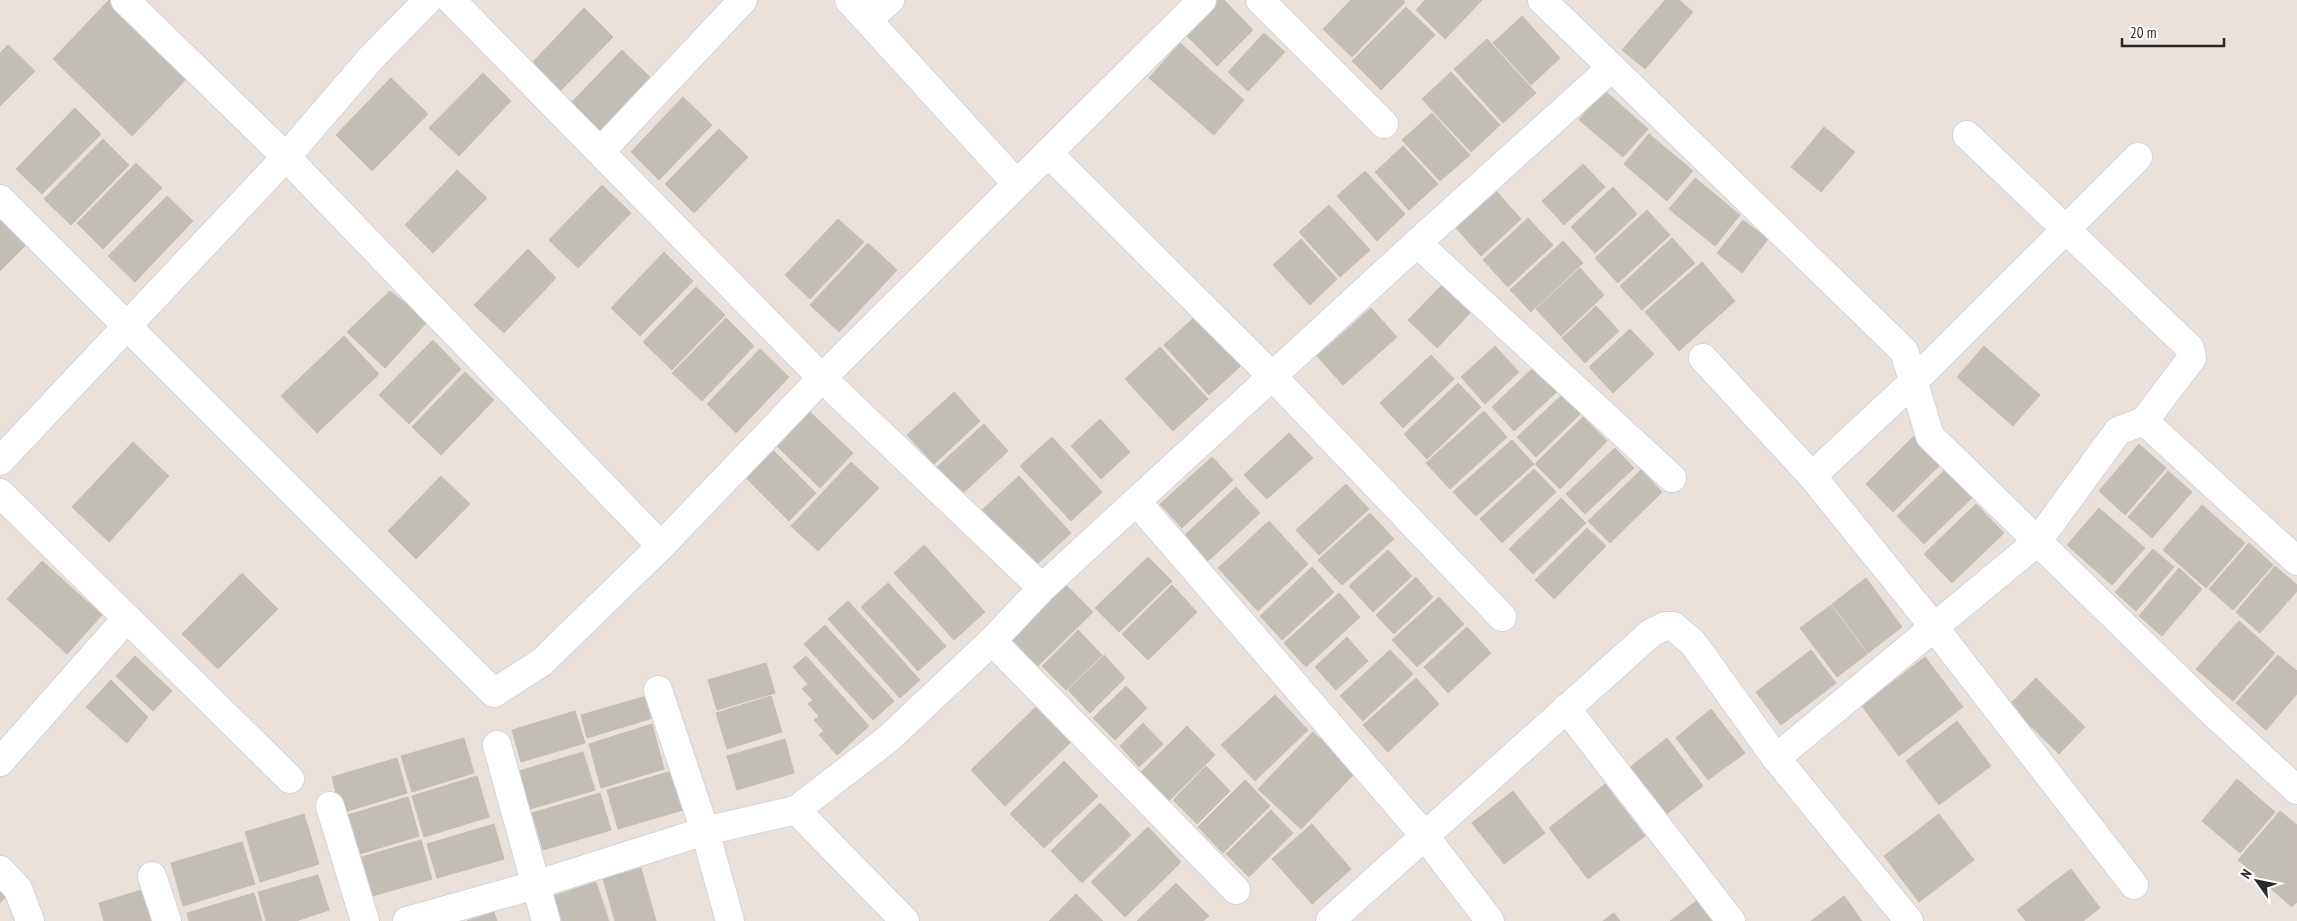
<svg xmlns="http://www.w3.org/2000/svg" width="2297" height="921" font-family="'PT Sans Narrow',sans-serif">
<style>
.building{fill:#c2bdb5;stroke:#c5bdb4}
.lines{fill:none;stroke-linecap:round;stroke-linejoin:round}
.minor-casing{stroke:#cfd4e1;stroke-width:30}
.minor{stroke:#fff;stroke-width:28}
</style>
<rect width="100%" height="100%" fill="#eae1da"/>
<g class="building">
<polygon points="109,0 113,0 191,74 132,136 53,59"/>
<polygon points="1216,0 1224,0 1253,30 1217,66 1184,33"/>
<polygon points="1351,0 1403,0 1405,2 1352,57 1323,29"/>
<polygon points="1425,0 1482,0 1445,39 1416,10"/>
<polygon points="1665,0 1679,0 1693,12 1645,69 1622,50"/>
<polygon points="1406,7 1435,35 1381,90 1352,61"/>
<polygon points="584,8 613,37 560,91 531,64"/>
<polygon points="1522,16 1560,58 1531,85 1493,43"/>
<polygon points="1264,33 1285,52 1248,91 1228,72"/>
<polygon points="1487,39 1536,93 1503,123 1454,69"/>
<polygon points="1180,43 1244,100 1214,135 1149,78"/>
<polygon points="8,45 35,71 0,106 0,53"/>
<polygon points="622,50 651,78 598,133 569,105"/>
<polygon points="1451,72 1500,125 1471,152 1422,99"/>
<polygon points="483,73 511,101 459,156 429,128"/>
<polygon points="391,78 428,114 372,171 336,135"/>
<polygon points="1604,90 1648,129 1623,157 1579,120"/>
<polygon points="683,97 712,125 659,180 631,152"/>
<polygon points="75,108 101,134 42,194 16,169"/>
<polygon points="1432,113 1470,155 1440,181 1402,140"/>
<polygon points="1824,127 1855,152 1821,192 1791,167"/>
<polygon points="719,129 748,157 694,213 665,184"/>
<polygon points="1649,134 1693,171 1667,201 1624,164"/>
<polygon points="103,139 129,165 71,225 44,199"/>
<polygon points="1403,146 1438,184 1409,210 1375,172"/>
<polygon points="136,163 162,188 103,249 77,223"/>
<polygon points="1583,164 1605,187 1564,225 1542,201"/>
<polygon points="457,170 487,198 433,253 405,225"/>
<polygon points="1365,171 1405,214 1377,241 1337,196"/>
<polygon points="1695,178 1740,215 1715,246 1669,209"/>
<polygon points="602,185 631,213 578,268 549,240"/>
<polygon points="1613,187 1637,214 1595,253 1571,227"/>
<polygon points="1496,191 1521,219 1481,256 1456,228"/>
<polygon points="167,196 193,221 135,282 108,256"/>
<polygon points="1329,205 1370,250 1340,277 1299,232"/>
<polygon points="1647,210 1670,235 1618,283 1595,258"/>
<polygon points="0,218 29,242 0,271"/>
<polygon points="1528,218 1553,245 1508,287 1483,260"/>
<polygon points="838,219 864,242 810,299 785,275"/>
<polygon points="1743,220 1768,239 1742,273 1717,253"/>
<polygon points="1672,238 1695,263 1642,310 1620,286"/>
<polygon points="1301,239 1337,279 1310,305 1273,265"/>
<polygon points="1563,241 1583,263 1531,312 1510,290"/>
<polygon points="868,243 897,270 839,332 810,305"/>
<polygon points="528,249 556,278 504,333 474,305"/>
<polygon points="664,252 693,281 640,336 611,308"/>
<polygon points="1702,262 1735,301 1679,351 1645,312"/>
<polygon points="1580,268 1604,295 1561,336 1536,309"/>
<polygon points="1442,285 1471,312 1437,348 1408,320"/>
<polygon points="696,287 725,315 672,370 643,342"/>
<polygon points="390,291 428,321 385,368 347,332"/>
<polygon points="1596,306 1619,331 1585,363 1562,338"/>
<polygon points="1371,308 1397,337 1343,385 1317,356"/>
<polygon points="1198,314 1243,364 1209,395 1164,345"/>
<polygon points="726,318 754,346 702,401 672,373"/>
<polygon points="1630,329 1654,354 1613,393 1589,367"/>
<polygon points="344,336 379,374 317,433 281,396"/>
<polygon points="433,340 461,369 409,424 379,395"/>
<polygon points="1495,346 1519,372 1485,404 1461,377"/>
<polygon points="1984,346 2040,395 2013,426 1957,377"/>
<polygon points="1160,347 1208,399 1173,431 1125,379"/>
<polygon points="760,349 789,377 736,433 707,404"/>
<polygon points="1431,355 1454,379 1403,428 1380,403"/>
<polygon points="1537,364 1560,389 1514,431 1492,407"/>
<polygon points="465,372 494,400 441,455 412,427"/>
<polygon points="1458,383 1481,407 1427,459 1404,434"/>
<polygon points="954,392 980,421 934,464 907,435"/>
<polygon points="1564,393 1582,412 1536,457 1517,437"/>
<polygon points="1484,411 1507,437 1450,489 1426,463"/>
<polygon points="810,412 853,453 820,488 777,446"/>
<polygon points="1583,417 1607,441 1560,489 1535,464"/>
<polygon points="1100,419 1130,452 1101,479 1071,446"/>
<polygon points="984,424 1008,451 962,494 937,467"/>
<polygon points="1289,433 1313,458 1267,499 1244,475"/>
<polygon points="1914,436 1941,464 1893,512 1866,484"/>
<polygon points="1052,437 1102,492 1071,521 1020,466"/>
<polygon points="1512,440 1534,464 1476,516 1453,492"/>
<polygon points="133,442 169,476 109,542 72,507"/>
<polygon points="2139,444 2166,468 2125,515 2099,491"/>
<polygon points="1615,448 1634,468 1585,514 1566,494"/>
<polygon points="774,451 816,493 789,521 746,478"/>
<polygon points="1212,457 1233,480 1182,528 1160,504"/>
<polygon points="851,462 879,488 818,551 791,526"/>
<polygon points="1947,468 1974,496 1924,544 1897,516"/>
<polygon points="1534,469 1556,492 1502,543 1480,519"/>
<polygon points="1641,470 1662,492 1610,543 1588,521"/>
<polygon points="2168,471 2192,492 2152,538 2128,517"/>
<polygon points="441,476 470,504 416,559 388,531"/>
<polygon points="1019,476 1071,533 1034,567 982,510"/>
<polygon points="1346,484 1369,509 1319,555 1296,530"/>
<polygon points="1236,487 1260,513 1208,561 1185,535"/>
<polygon points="1561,498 1586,523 1533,574 1509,549"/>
<polygon points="1976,504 2004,533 1952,583 1924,554"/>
<polygon points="2202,505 2245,543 2206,588 2163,550"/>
<polygon points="2099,508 2145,548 2112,585 2067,545"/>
<polygon points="1370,513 1394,539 1342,585 1318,560"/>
<polygon points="1269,521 1308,564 1258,611 1218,568"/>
<polygon points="1587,528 1606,546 1554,599 1535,580"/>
<polygon points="2249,543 2273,565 2233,610 2209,589"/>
<polygon points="924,545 985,612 954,640 894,573"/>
<polygon points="2153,549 2174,567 2136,611 2115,592"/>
<polygon points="1388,550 1412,576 1373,612 1349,586"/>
<polygon points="1148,557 1172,581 1119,632 1095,608"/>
<polygon points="42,561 102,615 67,654 7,599"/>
<polygon points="2275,566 2297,585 2297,591 2260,633 2236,612"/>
<polygon points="1312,567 1334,592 1282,640 1260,616"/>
<polygon points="2179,568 2202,589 2162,636 2139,616"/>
<polygon points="242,573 278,609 218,669 182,634"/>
<polygon points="1416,577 1433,597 1394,634 1376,615"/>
<polygon points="1866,578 1902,627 1868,653 1832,604"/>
<polygon points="888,583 946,646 918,671 861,607"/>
<polygon points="1064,583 1093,612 1038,666 1009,636"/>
<polygon points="1172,585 1197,612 1148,660 1122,634"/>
<polygon points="1339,593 1360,617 1306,667 1284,643"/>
<polygon points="1439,597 1464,624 1417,667 1392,640"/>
<polygon points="848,601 920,680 900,698 828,619"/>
<polygon points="1831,605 1867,654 1837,677 1800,628"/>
<polygon points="2239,621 2275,653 2233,701 2196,669"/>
<polygon points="825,625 894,701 873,720 804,644"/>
<polygon points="1467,627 1491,653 1448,693 1424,667"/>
<polygon points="1078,630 1102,655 1066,690 1042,666"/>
<polygon points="1347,637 1368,661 1336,690 1315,667"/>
<polygon points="1390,650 1413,674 1363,721 1340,696"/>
<polygon points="1811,650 1836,683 1781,725 1756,692"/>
<polygon points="1104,655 1125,678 1090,713 1068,690"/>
<polygon points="2278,655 2297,671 2297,694 2266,730 2236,703"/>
<polygon points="135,656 172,691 153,711 116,676"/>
<polygon points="806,656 869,726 837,755 819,735 824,731 814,720 819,716 808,704 813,700 802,689 808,684 793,667"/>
<polygon points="1925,657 1963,707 1899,756 1862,706"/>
<polygon points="766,663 775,693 717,710 708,680"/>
<polygon points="1416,678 1439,704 1388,752 1363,725"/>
<polygon points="2036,678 2085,727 2059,754 2009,705"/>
<polygon points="111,680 148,717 127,743 86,707"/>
<polygon points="1126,686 1147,708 1115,740 1093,718"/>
<polygon points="650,695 656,717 587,738 581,715"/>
<polygon points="1275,695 1308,730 1255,781 1221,745"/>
<polygon points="771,696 782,732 727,749 716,713"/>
<polygon points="1040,703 1075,738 1005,806 971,770"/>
<polygon points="1711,709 1745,753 1708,780 1676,738"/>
<polygon points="575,711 585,743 521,762 512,730"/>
<polygon points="1957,721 1991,766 1939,805 1906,761"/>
<polygon points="1143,723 1163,744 1139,767 1120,746"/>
<polygon points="652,724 664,769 601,788 589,744"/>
<polygon points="1187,726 1215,755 1169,801 1141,772"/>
<polygon points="1313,732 1356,772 1301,829 1258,789"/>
<polygon points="464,738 474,773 412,792 401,756"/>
<polygon points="1667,738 1703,786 1665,815 1629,768"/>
<polygon points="785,739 794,773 737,790 727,756"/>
<polygon points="583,752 595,790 530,809 519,771"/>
<polygon points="397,758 407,793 341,813 332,777"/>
<polygon points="1064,761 1098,796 1044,848 1010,814"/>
<polygon points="1206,766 1230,791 1197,824 1173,800"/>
<polygon points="672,771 683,810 618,829 607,790"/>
<polygon points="477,776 489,817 424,837 412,796"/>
<polygon points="2237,779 2275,812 2240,853 2202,821"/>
<polygon points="1245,780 1270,806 1223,853 1198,827"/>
<polygon points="1605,784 1645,836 1588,879 1549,828"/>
<polygon points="1513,791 1545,833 1504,864 1472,823"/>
<polygon points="600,793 611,830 543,850 532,813"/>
<polygon points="408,797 419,836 353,856 341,817"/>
<polygon points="1100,803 1131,835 1082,883 1051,851"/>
<polygon points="1271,810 1293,833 1249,877 1226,854"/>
<polygon points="2280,811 2297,825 2297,902 2292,907 2238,860"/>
<polygon points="304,814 319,864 260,882 245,832"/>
<polygon points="1939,814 1974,860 1919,902 1884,856"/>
<polygon points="494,824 504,859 437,878 427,844"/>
<polygon points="1312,824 1351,869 1312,904 1272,859"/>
<polygon points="1148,827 1181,862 1125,917 1091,882"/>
<polygon points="421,840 432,879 369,897 358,858"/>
<polygon points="242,842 255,884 183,906 171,863"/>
<polygon points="641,868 656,921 615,921 603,879"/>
<polygon points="2071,869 2100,908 2083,921 2026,921 2017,910"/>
<polygon points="318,875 329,910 296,921 266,921 258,892"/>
<polygon points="596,882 609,921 562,921 554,896"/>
<polygon points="1176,883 1209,916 1203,921 1137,921"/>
<polygon points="145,889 154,921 104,921 99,903"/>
<polygon points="0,892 5,897 0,903"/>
<polygon points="254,893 262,921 189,921 187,913"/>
<polygon points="1076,894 1103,921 1049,921"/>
<polygon points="1844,896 1862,921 1811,921"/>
<polygon points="1700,898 1717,921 1670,921"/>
<polygon points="494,912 497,921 467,921"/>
<polygon points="1614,913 1620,921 1603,921"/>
</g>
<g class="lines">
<g class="minor-casing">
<g id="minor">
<polyline points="125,0 286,157 661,546"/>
<polyline points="451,0 822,378 1042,588"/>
<polyline points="849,0 1017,184"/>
<polyline points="1260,0 1384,124"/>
<polyline points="1542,0 1904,351 1930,436 2209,709 2297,790"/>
<polyline points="868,20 890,0"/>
<polyline points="1967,135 2190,348 2192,358 2144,421"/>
<polyline points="601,151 743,0"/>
<polyline points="1048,153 1273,377 1502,617"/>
<polyline points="0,199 494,693 542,662 661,546 822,378 1202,0"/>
<polyline points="1417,243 1672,478"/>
<polyline points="1703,358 1812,476 1934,627 2134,885"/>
<polyline points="0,461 286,157 372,57 428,0"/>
<polyline points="1812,476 1913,382 2138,157"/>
<polyline points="0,493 290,779"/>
<polyline points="1137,502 1424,835 1490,921"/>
<polyline points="992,641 1236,890"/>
<polyline points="658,690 705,831 730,921"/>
<polyline points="1566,708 1731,921"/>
<polyline points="497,745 546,921"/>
<polyline points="1776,758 2037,542 2118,431 2144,421 2297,561"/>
<polyline points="0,762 127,618"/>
<polyline points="330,806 365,921"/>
<polyline points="796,810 905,921"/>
<polyline points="0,870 18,889 30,921"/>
<polyline points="152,876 167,921"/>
<polyline points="407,921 535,885 705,831 796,810 888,739 992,641 1042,588 1417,243 1611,68"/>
<polyline points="1330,921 1651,633 1665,626 1673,626 1693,643 1776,758 1909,921"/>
</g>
</g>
<use href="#minor" class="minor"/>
</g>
<g transform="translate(2257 881) rotate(303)" stroke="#ffffff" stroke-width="4" paint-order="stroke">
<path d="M0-4L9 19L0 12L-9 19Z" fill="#282828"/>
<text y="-8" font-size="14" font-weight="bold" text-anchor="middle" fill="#282828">N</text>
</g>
<path d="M2122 38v8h102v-8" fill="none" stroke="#282828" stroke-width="2.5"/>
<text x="2130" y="38" font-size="15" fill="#282828" stroke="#ffffff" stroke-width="4" paint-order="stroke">20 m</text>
</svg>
